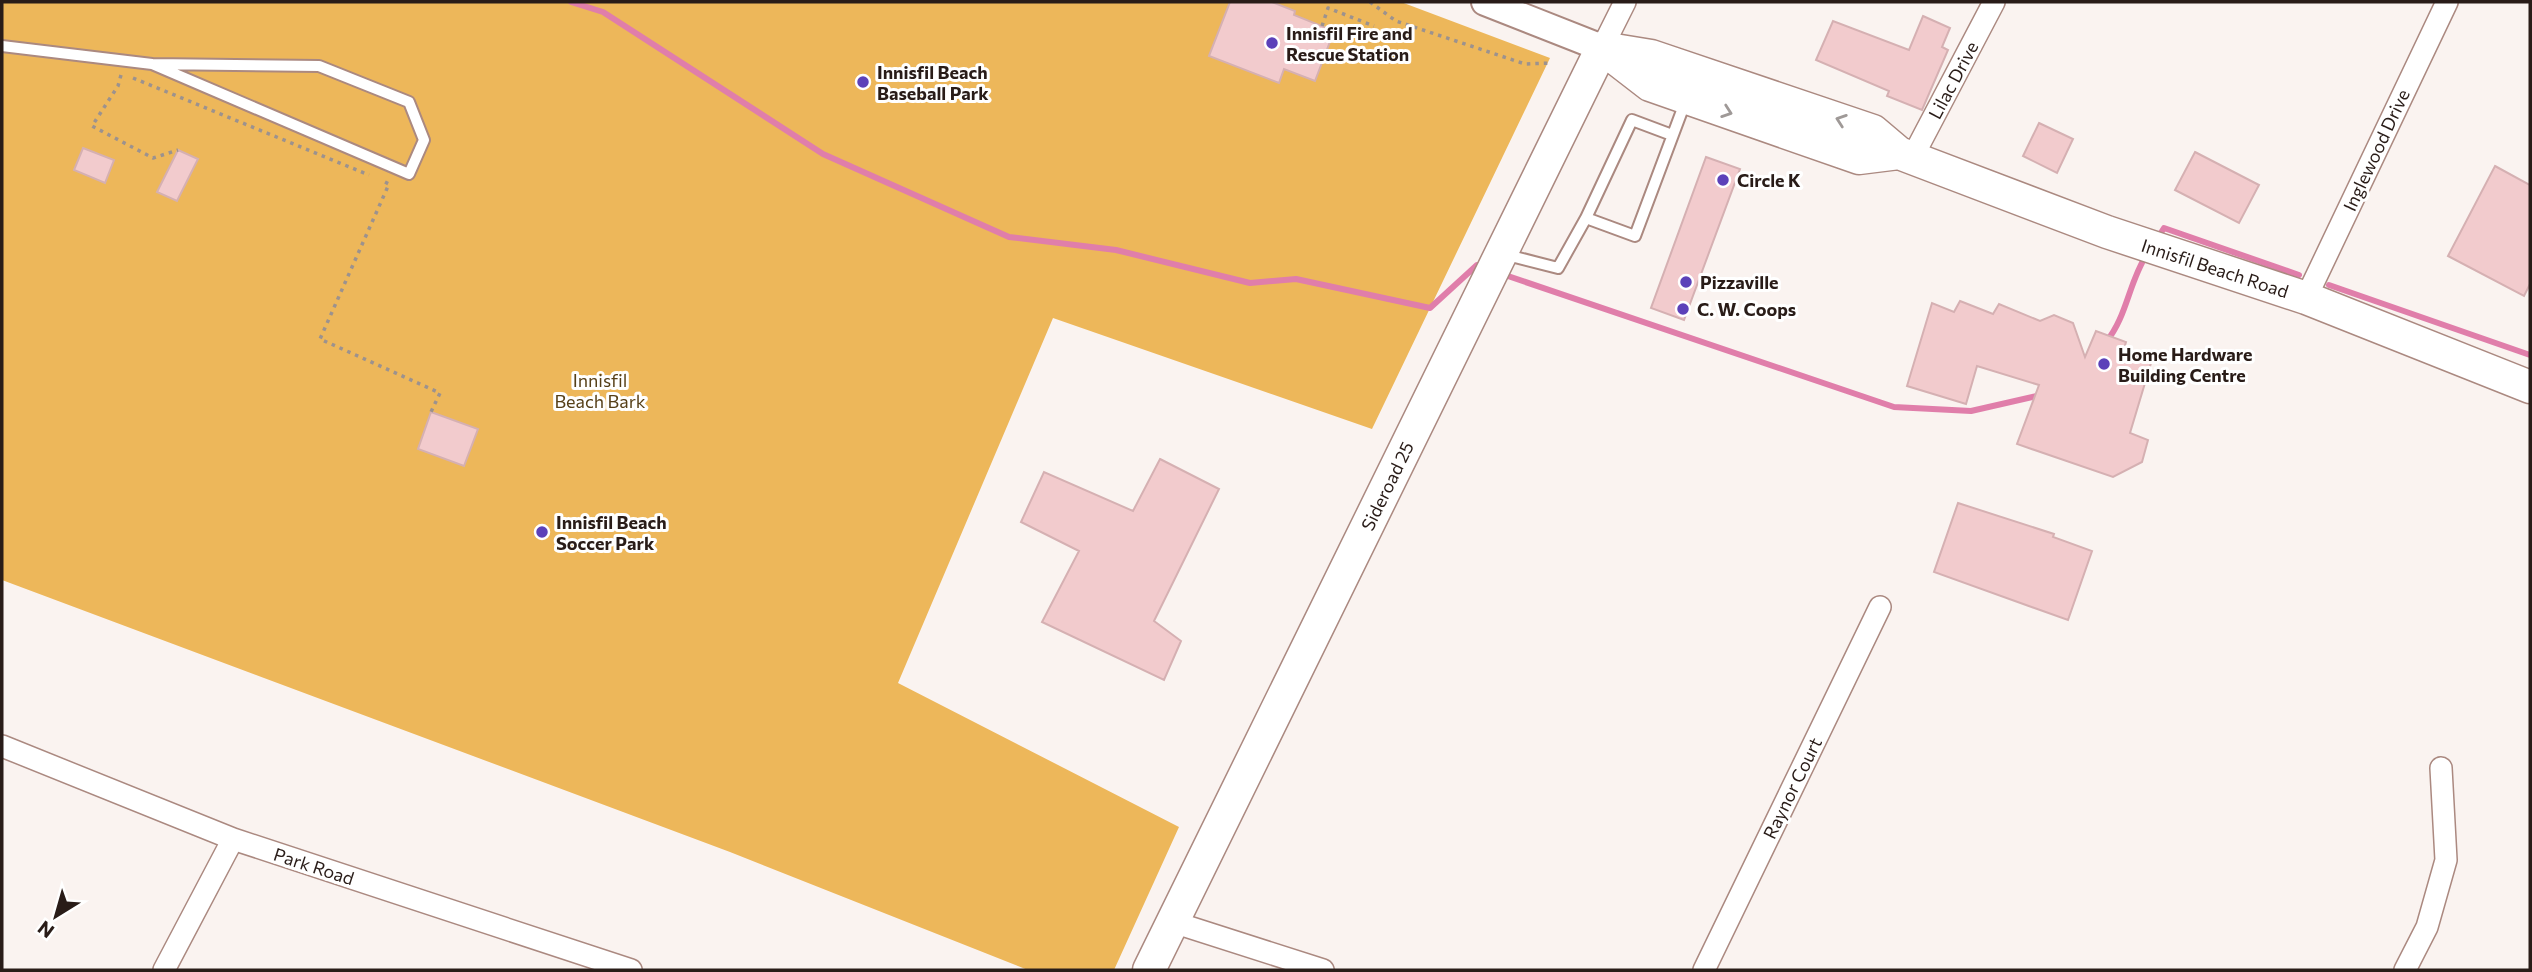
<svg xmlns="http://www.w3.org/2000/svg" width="2532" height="972" font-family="Commissioner,sans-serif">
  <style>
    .green { fill: #edb75a }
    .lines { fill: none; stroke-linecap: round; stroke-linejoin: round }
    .stream { stroke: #e07eaa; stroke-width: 6 }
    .building { fill: #f2cbcd; stroke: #d5b0b2; stroke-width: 2 }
    .service-casing { stroke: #ab8980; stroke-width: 14 }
    .minor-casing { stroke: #ab8980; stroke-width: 24 }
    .tertiary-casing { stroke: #ab8980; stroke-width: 30 }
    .secondary-casing { stroke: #ab8980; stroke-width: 35 }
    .path { stroke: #9c928e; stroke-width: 3.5; stroke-dasharray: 3.5 5; stroke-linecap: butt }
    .service { stroke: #fff; stroke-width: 10 }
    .minor { stroke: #fff; stroke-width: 21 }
    .tertiary { stroke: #fff; stroke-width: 26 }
    .secondary { stroke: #fff; stroke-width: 32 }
    .oneway { stroke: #9f9997 }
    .poi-dot { fill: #5c41b9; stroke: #fff; stroke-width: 2.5 }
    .labels { text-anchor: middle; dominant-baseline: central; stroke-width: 6; stroke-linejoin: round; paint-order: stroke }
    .poi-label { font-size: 18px; font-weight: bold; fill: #291c18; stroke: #fff; text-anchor: start }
    .street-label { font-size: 18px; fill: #291c18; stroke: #fff }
    .park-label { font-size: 18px; fill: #563f17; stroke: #fff }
  </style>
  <rect width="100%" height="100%" fill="#faf3f0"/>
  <path class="green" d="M2,2H1401L1550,58L1372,429L1053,318L898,683L1179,827L1114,970H1028L730,852L2,580Z"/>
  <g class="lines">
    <path class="stream" d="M571,2L603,12L823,154L1009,237L1116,250L1250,283L1296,279L1430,308L1477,265L1485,268
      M2157,239L2164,228L2299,275
      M1502,274L1894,407L1971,411L2041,395
      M2329,285L2530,355
      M2106,342C2127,317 2129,281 2147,254"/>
  </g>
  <path class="building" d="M1230,2H1272L1295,11L1294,15L1334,31L1315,81L1284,69L1279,83L1209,56Z
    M1923,16L1950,28L1942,47L1948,50L1922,110L1887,96L1889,91L1816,60L1833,21L1909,50Z
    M2039,123L2073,139L2057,173L2023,156Z
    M83,148L114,160L105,183L74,170Z
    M178,150L198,159L177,201L157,192Z
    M2195,152L2259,185L2239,223L2175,190Z
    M1706,157L1740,169L1684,320L1651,308Z
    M2495,166L2530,185V284L2524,296L2448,256Z
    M1960,301L1993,314L1999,304L2040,321L2054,315L2073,323L2085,357L2096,331L2126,342L2123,352L2151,363L2130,433L2148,440L2142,462L2113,477L2017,444L2039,385L1977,366L1966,404L1907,386L1932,303L1954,312Z
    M431,412L478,429L464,466L418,449Z
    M1160,459L1219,489L1154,621L1181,641L1164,680L1042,622L1079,551L1021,522L1044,472L1133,511Z
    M1958,503L2054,534L2053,537L2092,551L2068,620L1934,572Z"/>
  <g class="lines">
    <g class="service-casing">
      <path id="service" d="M2,46L152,64L409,174L424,140L409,102L319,66L152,64
        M1586,218L1632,120L1672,135
        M1503,254L1558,268L1586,218L1635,236L1686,100"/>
    </g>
    <g class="minor-casing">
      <path id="minor" d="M1602,48L1625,2
        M1912,158L1994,2
        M2306,298L2447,2
        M2,746L233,839L631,970
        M1173,922L1323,970
        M164,970L233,839
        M1704,970L1880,607
        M2405,970L2427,927L2446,860L2441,768"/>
    </g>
    <g class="tertiary-casing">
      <path id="tertiary" d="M1485,2L1602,48"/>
    </g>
    <g class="secondary-casing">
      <path id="secondary" d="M1602,48L1651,56L1873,131L1899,153L2107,232L2306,298L2530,387
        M1606,51L1650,85L1859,158L1899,153
        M1149,970L1602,48"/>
    </g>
    <path class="path" d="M1370,2L1396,21L1525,64L1552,63
      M1322,26L1328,8L1374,26
      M121,75L118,86L92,126L153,158L178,150
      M133,78L369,175
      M385,182L389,184L320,339L440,393L431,412"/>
    <use href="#service" class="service"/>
    <use href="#minor" class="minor"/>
    <use href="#tertiary" class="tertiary"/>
    <use href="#secondary" class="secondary"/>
  </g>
  <defs><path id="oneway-chevron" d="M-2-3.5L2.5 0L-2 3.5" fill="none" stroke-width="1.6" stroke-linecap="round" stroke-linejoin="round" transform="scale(1.75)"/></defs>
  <g class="oneway">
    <use href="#oneway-chevron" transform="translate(1727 112) rotate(19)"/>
    <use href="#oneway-chevron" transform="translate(1841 120) rotate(-161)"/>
  </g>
  <g class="poi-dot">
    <circle cx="1272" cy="43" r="7"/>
    <circle cx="863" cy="82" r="7"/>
    <circle cx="1723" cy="180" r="7"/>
    <circle cx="1686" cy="282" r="7"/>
    <circle cx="1683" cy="309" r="7"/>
    <circle cx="2104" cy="364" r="7"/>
    <circle cx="542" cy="532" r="7"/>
  </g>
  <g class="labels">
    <g class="poi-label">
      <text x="1286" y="33">Innisfil Fire and<tspan x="1286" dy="21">Rescue Station</tspan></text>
      <text x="877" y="72">Innisfil Beach<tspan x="877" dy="21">Baseball Park</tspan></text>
      <text x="1737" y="180">Circle K</text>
      <text x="1700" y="282">Pizzaville</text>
      <text x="1697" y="309">C. W. Coops</text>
      <text x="2118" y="354">Home Hardware<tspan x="2118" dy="21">Building Centre</tspan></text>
      <text x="556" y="522">Innisfil Beach<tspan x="556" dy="21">Soccer Park</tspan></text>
    </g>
    <g class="street-label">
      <text transform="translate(1953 80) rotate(-62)">Lilac Drive</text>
      <text transform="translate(2376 150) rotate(-65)">Inglewood Drive</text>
      <text transform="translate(2215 268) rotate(18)">Innisfil Beach Road</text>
      <text transform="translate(1387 486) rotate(-64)">Sideroad 25</text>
      <text transform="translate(1792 788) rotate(-64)">Raynor Court</text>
      <text transform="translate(314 866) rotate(18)">Park Road</text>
    </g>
    <g class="park-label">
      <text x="600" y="380">Innisfil<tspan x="600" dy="21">Beach Bark</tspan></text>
    </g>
  </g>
  <rect width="2532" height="972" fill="none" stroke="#291c18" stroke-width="7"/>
  <g transform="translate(56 916) rotate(217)" stroke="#ffffff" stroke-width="5" paint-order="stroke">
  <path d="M0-5L12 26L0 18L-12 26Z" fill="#291c18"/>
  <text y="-10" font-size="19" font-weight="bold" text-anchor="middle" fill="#291c18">N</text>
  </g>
</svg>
